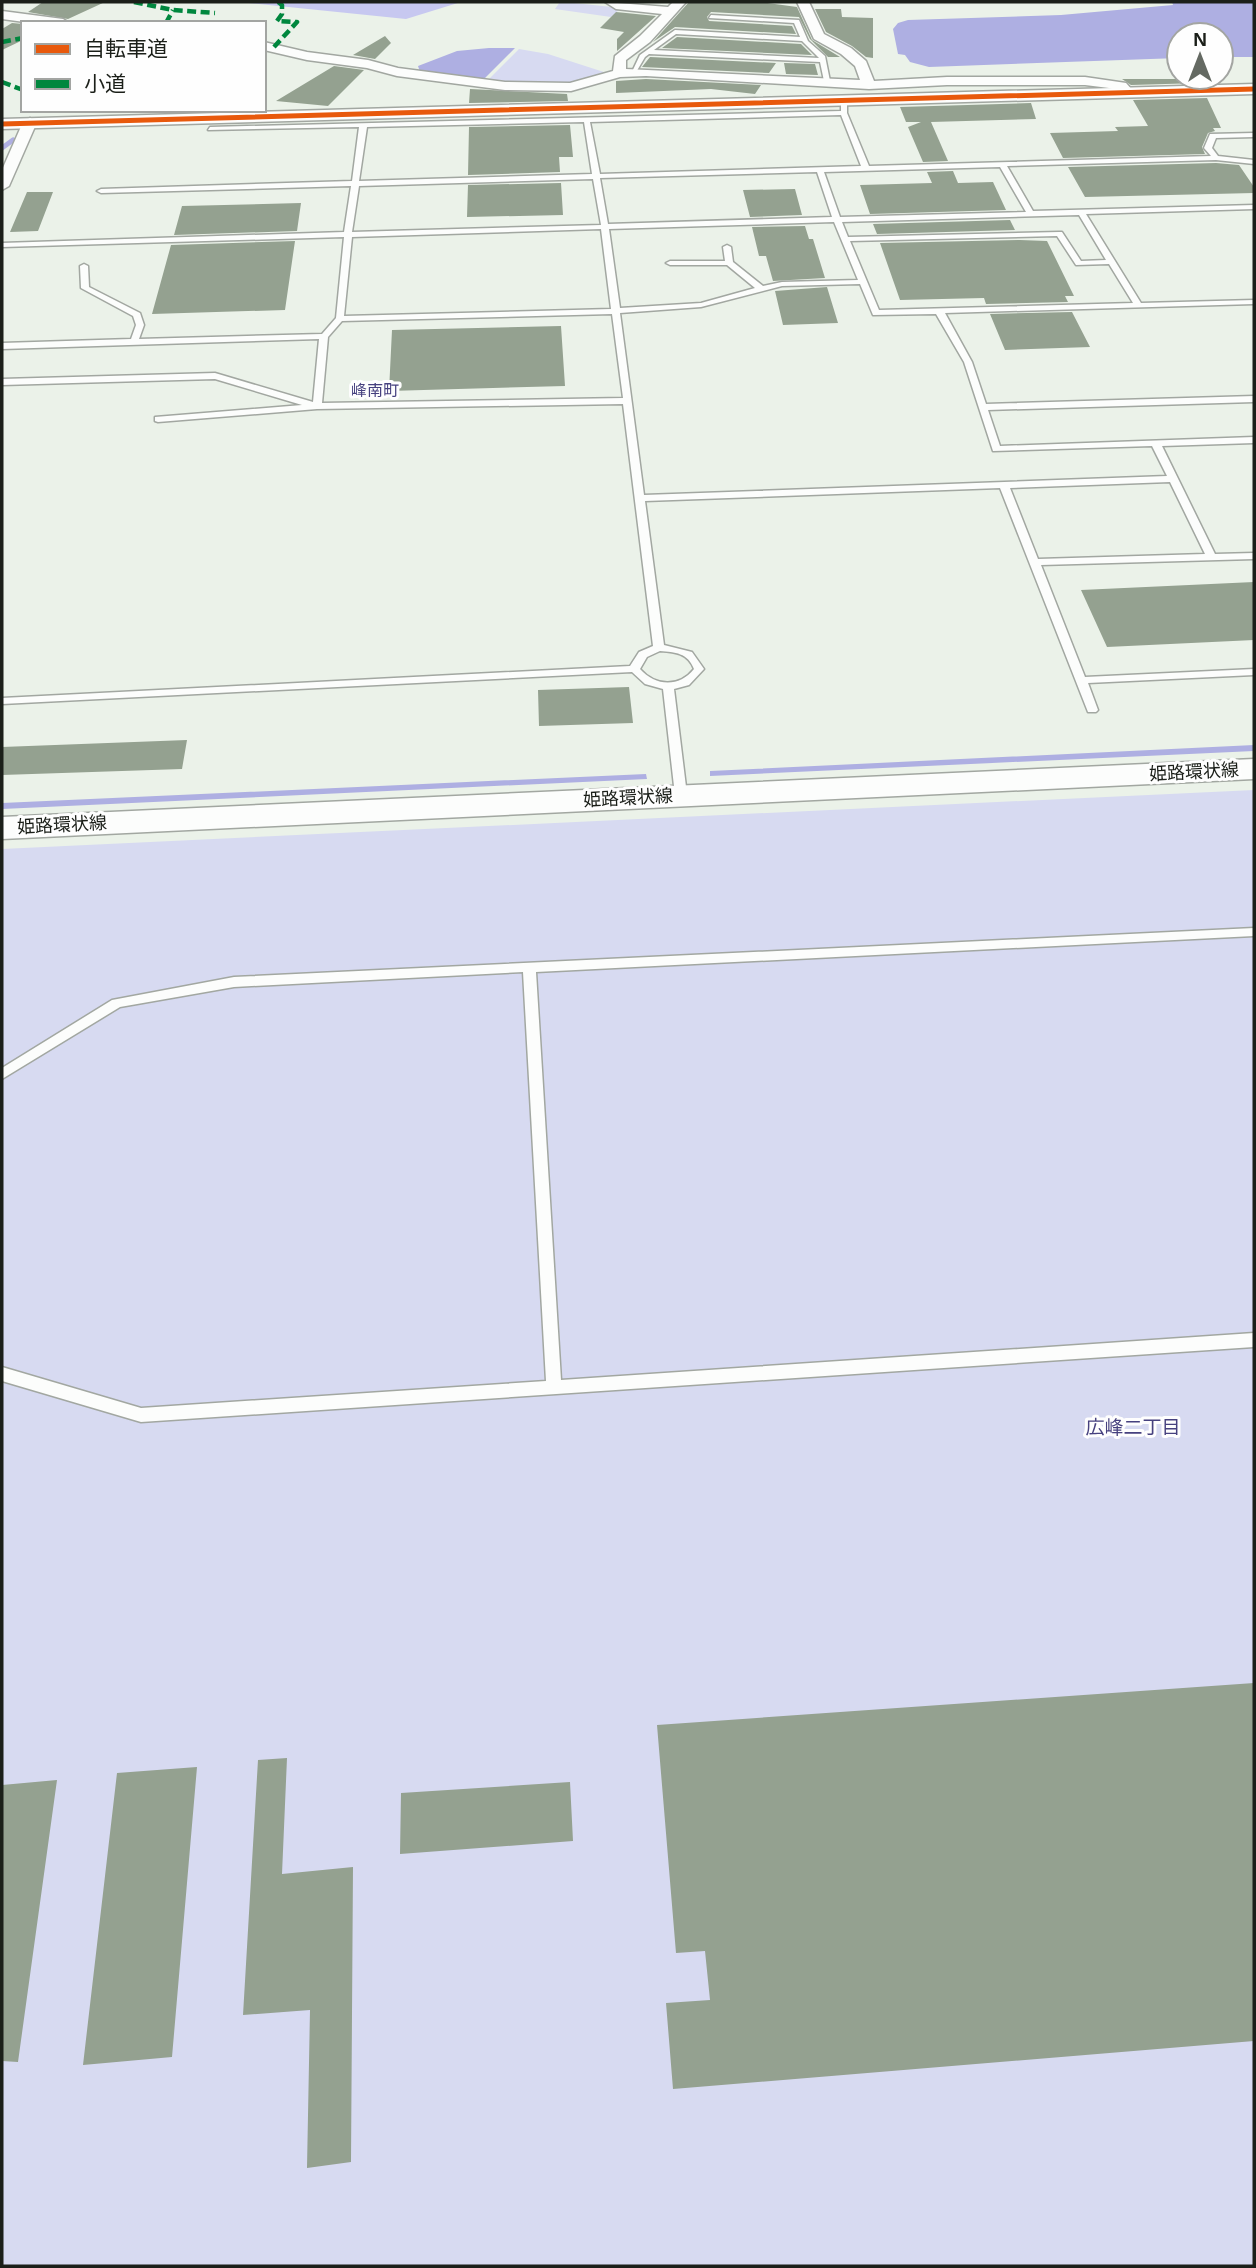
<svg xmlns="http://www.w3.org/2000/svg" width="1256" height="2268" font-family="Helvetica,'Noto Sans JP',sans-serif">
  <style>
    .green { fill: #d7daf1 }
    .forest { fill: #c7c8f0 }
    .water { fill: #aeafe2 }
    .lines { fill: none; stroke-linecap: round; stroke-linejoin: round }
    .stream { stroke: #aeafe2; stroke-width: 5 }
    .building { fill: #94a190 }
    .service-casing { stroke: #a2a7a1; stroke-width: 3 }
    .minor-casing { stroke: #a2a7a1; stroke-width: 3 }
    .tertiary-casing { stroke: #a2a7a1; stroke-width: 3 }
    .secondary-casing { stroke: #a2a7a1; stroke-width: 3 }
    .service { fill: #fcfdfc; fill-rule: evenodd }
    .minor { fill: #fcfdfc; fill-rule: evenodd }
    .tertiary { fill: #fcfdfc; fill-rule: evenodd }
    .secondary { fill: #fcfdfc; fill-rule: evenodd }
    .quiet { stroke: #00873e; stroke-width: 4.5; stroke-dasharray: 9 4.5; stroke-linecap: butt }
    .cycleway-casing { stroke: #fefefe; stroke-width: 8 }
    .cycleway { stroke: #e8590c; stroke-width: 5 }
    .labels { text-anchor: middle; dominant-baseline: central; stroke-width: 6; stroke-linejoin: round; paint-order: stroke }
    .far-neighbourhood-label { font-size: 16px; fill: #46417f; stroke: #fefefe }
    .street-label { font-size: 18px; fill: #1b1f19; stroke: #fefefe }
    .neighbourhood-label { font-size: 19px; fill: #46417f; stroke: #fefefe }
  </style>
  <rect width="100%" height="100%" fill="#ebf2e9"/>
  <path class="green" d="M560,2H565L621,8L611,17L555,9Z
    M519,49L548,54L610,74L564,86L486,82Z
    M1254,790V2266H2V849Z"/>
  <path class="forest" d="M239,2H461L406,19Z"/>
  <path class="water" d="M1172,2H1254V57H1221V35H1179V58L929,67L910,62L905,55L898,54L893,29L898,23L908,20L1061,15L1173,5Z
    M489,48H515L482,81L421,75L418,66L457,51Z
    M1254,745V751L710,776V771Z
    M646,774L647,779L2,809V803Z"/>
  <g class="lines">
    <path class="stream" d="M2,148L13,140"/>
  </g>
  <path class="building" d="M43,2H105L68,19L28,12Z
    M689,2H761L797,7L812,40L840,57H828L810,39L799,17L711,12L707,17L709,21L792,26L796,34L675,27L653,42Z
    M815,9H841L842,17L873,18V58L866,57L852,46L826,32Z
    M616,12L656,16L617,51V39L624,32L600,28Z
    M12,23L23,24V40L2,50V29Z
    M385,36L391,43L375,59L353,55Z
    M677,37L801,44L812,55L662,48Z
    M650,57L776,63L769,73L642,67Z
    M784,63L815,64L818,75L786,74Z
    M334,66L364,70L328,106L276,101Z
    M646,79L761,85L755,94L711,89L616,93V81Z
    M1122,79H1198L1200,83L1131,85Z
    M470,89L567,94L568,101L469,103Z
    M1207,98L1221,128H1213L1215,131L1208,133L1202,147L1205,154L1063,158L1050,133L1118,131L1115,127L1148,126L1133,100Z
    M1031,103L1036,119L931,122L948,161L923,162L908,127L921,122H906L900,107Z
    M570,125L573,157H559L560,172L468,175L469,127Z
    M1216,163L1239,165L1254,187V193L1085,197L1068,167Z
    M953,171L958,183L993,182L1006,210L870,214L860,185L932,183L927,172Z
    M561,183L563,215L467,217L468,185Z
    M795,189L802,215L750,217L743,190Z
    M27,192H53L38,231L10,232Z
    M301,203L297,231L174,235L182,206Z
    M1010,220L1015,230L877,234L873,224Z
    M805,226L809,239H813L825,278L773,281L766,256H759L752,227Z
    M1020,240L1047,241L1074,296H1065L1068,302L986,304L984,298L900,300L880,243Z
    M295,241L285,310L152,314L171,245Z
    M827,287L838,323L783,325L775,291Z
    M1072,312L1090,347L1005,350L990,314Z
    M561,326L565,386L389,391L392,330Z
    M1254,582V640L1107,647L1081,590Z
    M629,687L633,723L539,726L538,690Z
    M187,740L182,769L2,775V747Z
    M1254,1683V2041L673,2089L666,2003L710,2000L705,1951L676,1953L657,1725Z
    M287,1758L282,1874L353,1867L351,2162L307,2168L310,2010L243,2015L258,1760Z
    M197,1767L172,2057L83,2065L117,1773Z
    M57,1780L18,2062L2,2061V1785Z
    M570,1782L573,1841L400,1854L401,1793Z"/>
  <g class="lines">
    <g class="service-casing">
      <path id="service" d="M711,15L799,20L808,41L825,56L830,81L827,83L824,81L820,62L649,54L645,57L635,74H631L640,55L675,30L800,37L794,23L709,18ZM676,34L802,41L819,58L654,50Z
        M844,102L847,104V113L869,166L1211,156L1204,148L1210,134L1254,133V137L1216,138L1212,148L1218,156L1254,160V164L1216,160L1007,166L1033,211L1254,205V209L1086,214L1141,303L1254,300V304L945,313L972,362L986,404L1254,396V402L988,410L1000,446L1254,437V443L1162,446L1215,554L1254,553V559L1041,565L1085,677L1254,669V675L1088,683L1098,710L1096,712H1088L1000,488L645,501L664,645L692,652L704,669L689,685L674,689L687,795L681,799L675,795L663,689L645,684L632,672L2,704V698L630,666L639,652L653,646L623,404L317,409L158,422L155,421V417L302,405L215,379L2,385V379L215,373L313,402L319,339L2,349V343L131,339L136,325L133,316L81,288L80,266L84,264L88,266L89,287L140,313L144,325L139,339L322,334L336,318L344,237L2,247V243L344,232L351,186L101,193L97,191L101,189L352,181L359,127L208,130L210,127L841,111V104ZM841,115L861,166L600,174L590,122ZM584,122L592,174L359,181L367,127ZM1000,167L1026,212L840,217L824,172ZM817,172L832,217L608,224L600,178ZM593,179L601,225L352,232L359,186ZM1079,215L1106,260L1081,261L1062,232H1059L848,237L842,222ZM834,222L858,280L782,282L763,286L733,262L731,247L727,245L723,247L725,261H670L666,263L670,265H727L755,288L701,303L620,308L609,229ZM601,229L611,309L344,316L352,237ZM1057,236L1076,265L1109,264L1133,303L879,310L850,241ZM860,284L873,315L936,314L964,362L993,451L1152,446L1167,476L644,495L620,313L701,307L782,286ZM612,314L623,398L322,403L328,337L342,321ZM1170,482L1205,554L1038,559L1010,488ZM660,651C675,652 688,653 694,669C679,688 655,686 640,669L647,657Z
        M1254,928V936L536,972L561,1380L1254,1333V1347L141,1422L2,1381V1367L141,1408L546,1381L523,972L234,987L120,1007L2,1079V1068L112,1000L234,977Z"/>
    </g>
    <g class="minor-casing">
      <path id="minor" d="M605,2L668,7L673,2H686L650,42L626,60V69L860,80L855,66L841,54L814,39L797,2H809L824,34L851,48L866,61L874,81L947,77H1085L1126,83L1134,92L1127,96L1117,89L1085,85H947L869,89L646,76L620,77L571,91L505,90L397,76L367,68L307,60L264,50V42L307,52L368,60L398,68L505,82L570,83L613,71L615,56L640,36L662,14L616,9Z
        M2,11L63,19L69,23H32L2,19Z
        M30,118L37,122L9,186L2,190V170L23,122Z"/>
    </g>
    <g class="tertiary-casing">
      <path id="tertiary" d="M1254,84V94L2,129V119Z"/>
    </g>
    <g class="secondary-casing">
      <path id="secondary" d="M1254,759V779L2,839V817Z"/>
    </g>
    <use href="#service" class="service"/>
    <use href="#minor" class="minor"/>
    <use href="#tertiary" class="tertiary"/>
    <use href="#secondary" class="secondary"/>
    <path class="quiet" d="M134,2L173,10L215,13
      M166,23L173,10
      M2,42L23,38
      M274,47L297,22L277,21L282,14V5L278,2
      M2,82L23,90"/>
    <g class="cycleway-casing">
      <path id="cycleway" d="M2,124L1254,89"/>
    </g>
    <use href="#cycleway" class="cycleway"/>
  </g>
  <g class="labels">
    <g class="far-neighbourhood-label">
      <text x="375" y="390">峰南町</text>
    </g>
    <g class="street-label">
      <text transform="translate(1194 772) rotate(-3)">姫路環状線</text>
      <text transform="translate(628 798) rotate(-3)">姫路環状線</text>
      <text transform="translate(62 825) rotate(-3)">姫路環状線</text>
    </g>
    <g class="neighbourhood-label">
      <text x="1133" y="1427">広峰二丁目</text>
    </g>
  </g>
  <rect width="1256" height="2268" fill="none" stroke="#1b1f19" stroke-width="7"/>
  <rect x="21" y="21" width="245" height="91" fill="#fefefe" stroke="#a3a5a2" stroke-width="2"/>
  <rect x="35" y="44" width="35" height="10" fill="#e8590c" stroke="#a3a5a2" stroke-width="2"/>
  <text x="84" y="56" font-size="21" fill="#1b1f19">自転車道</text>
  <rect x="35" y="79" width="35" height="10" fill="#00873e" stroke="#a3a5a2" stroke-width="2"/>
  <text x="84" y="91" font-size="21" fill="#1b1f19">小道</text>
  <g transform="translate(1200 56)"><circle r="33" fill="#fefefe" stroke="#a3a5a2" stroke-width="2"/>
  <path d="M0-5L12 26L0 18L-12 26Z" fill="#646962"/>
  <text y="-10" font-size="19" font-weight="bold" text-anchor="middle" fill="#1b1f19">N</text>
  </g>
</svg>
